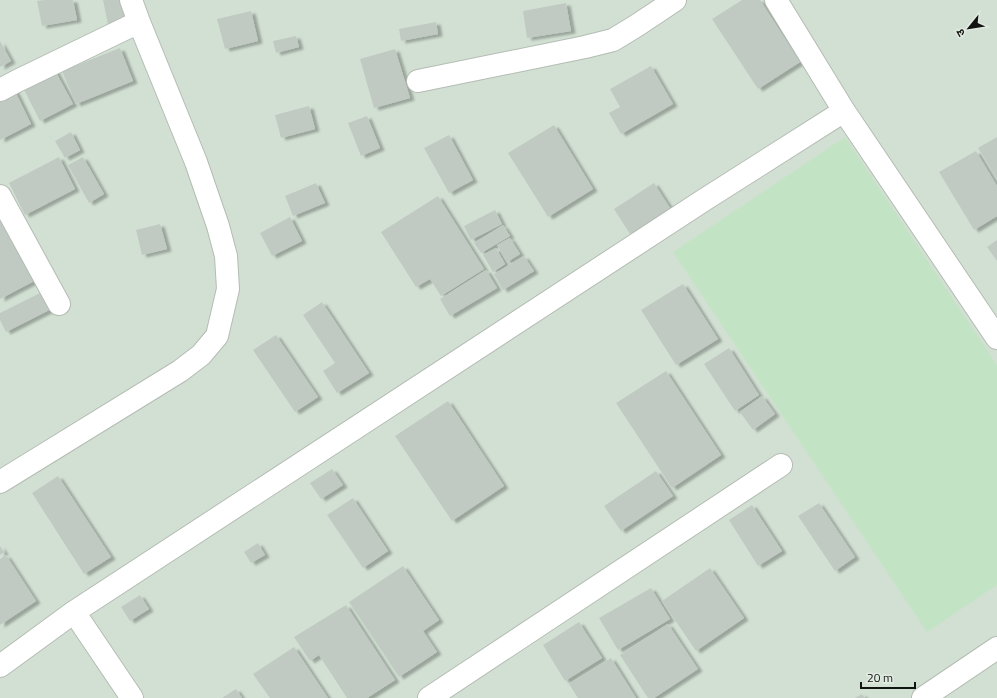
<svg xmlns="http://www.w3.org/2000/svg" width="997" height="698" font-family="'Titillium Web','Noto Sans Devanagari',sans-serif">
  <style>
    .built { fill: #d2e0d3 }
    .green { fill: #c3e3c5 }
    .building { fill: #c1cac2; filter: url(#shadow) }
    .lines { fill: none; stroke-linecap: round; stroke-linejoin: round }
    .minor-casing { stroke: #b4bcb4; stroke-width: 24 }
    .minor { stroke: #fff; stroke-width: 22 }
  </style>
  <defs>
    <filter id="shadow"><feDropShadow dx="4.5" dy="2.5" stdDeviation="1" flood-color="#0004"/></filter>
  </defs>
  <rect width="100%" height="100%" fill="#e1eae2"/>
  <path class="built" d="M0,0H997V698H0Z"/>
  <path class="green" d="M845,137L997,365V585L927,632L673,252Z"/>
  <path class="building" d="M45,0H73L77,20L42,26L37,1Z
    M103,0H121L126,27L109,30Z
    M742,0H760L800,62L758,89L712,19Z
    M566,3L571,31L527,38L523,11Z
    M251,11L258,41L225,49L217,19Z
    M436,22L438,34L401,41L399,29Z
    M296,36L299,47L276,53L273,41Z
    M0,41L11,61L0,67Z
    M120,48L133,81L76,104L62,71Z
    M395,49L410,98L374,108L360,59Z
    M52,65L73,104L40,121L20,82Z
    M651,66L673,104L621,134L609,113L620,107L610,89Z
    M13,87L31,124L0,140V94Z
    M309,106L315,129L281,138L275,115Z
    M367,116L380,148L361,156L348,123Z
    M554,125L593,189L548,217L508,153Z
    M71,132L80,150L65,158L55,141Z
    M449,135L473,180L449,193L424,148Z
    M997,137V179L978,148Z
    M976,151L997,186V216L974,230L939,172Z
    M59,157L75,189L25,215L9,183Z
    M83,157L104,194L89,203L68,165Z
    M316,183L325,203L293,216L285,196Z
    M654,183L670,208L630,234L614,209Z
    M438,196L484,269L441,296L430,279L416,287L381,232Z
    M495,210L502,224L471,240L464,226Z
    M0,211L36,280L0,299Z
    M290,217L302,241L272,256L260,233Z
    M160,224L167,249L142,255L136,230Z
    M503,225L510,236L481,253L474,243Z
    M510,238L520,254L507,262L497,245Z
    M997,240V261L987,247Z
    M496,248L505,264L493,272L483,255Z
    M524,256L534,271L503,290L494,274Z
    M486,270L497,288L450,316L440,299Z
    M683,284L718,339L676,365L641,310Z
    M46,290L55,307L6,332L0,320V313Z
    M322,302L369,373L337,393L323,371L335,363L303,315Z
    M276,335L318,397L295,412L253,350Z
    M729,348L759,395L735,411L704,364Z
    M666,371L721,455L672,488L616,403Z
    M762,396L775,414L753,430L740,412Z
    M448,401L504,486L452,521L395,436Z
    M332,469L343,485L321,499L310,483Z
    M656,471L673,496L621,531L604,506Z
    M58,476L111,557L84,574L32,493Z
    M353,498L388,551L363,568L327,515Z
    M819,503L855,557L835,571L798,516Z
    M752,505L782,551L758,566L729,520Z
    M258,543L265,555L251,563L244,552Z
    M0,546L4,552L0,555Z
    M6,555L36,601L0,625V559Z
    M403,566L439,620L423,631L437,652L399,677L349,602Z
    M710,568L744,618L696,651L662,601Z
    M651,588L670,619L618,650L599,618Z
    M140,595L149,609L130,621L121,607Z
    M346,605L395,680L367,698H347L319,655L310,661L294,637Z
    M579,622L602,658L565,681L543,645Z
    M668,624L698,669L654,698H648L620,655Z
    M294,647L328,698H270L253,674Z
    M611,658L636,698H578L569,684Z
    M236,689L242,698H222Z
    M862,694L865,698H855Z"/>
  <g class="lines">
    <g class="minor-casing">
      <path id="minor" d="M776,0L844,111L997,338
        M418,81L585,47L613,40L636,26L675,0
        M0,90L17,81L139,22
        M0,196L59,304
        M0,482L180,371L201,355L217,336L228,289L226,256L218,226L196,162L139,22L131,0
        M74,612L132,698
        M0,666L74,612L704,200L844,111
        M429,698L781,465
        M923,698L997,648"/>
    </g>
    <use href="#minor" class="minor"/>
  </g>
  <g transform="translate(969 28) rotate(240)" stroke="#e1eae2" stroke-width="3" paint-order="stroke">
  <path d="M0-3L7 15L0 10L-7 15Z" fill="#111411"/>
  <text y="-6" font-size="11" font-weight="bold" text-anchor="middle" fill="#111411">उ</text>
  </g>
  <path d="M861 682v6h54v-6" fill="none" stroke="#111411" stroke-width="2"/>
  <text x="867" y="682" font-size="12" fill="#111411" stroke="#e1eae2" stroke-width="3" paint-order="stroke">20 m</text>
</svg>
